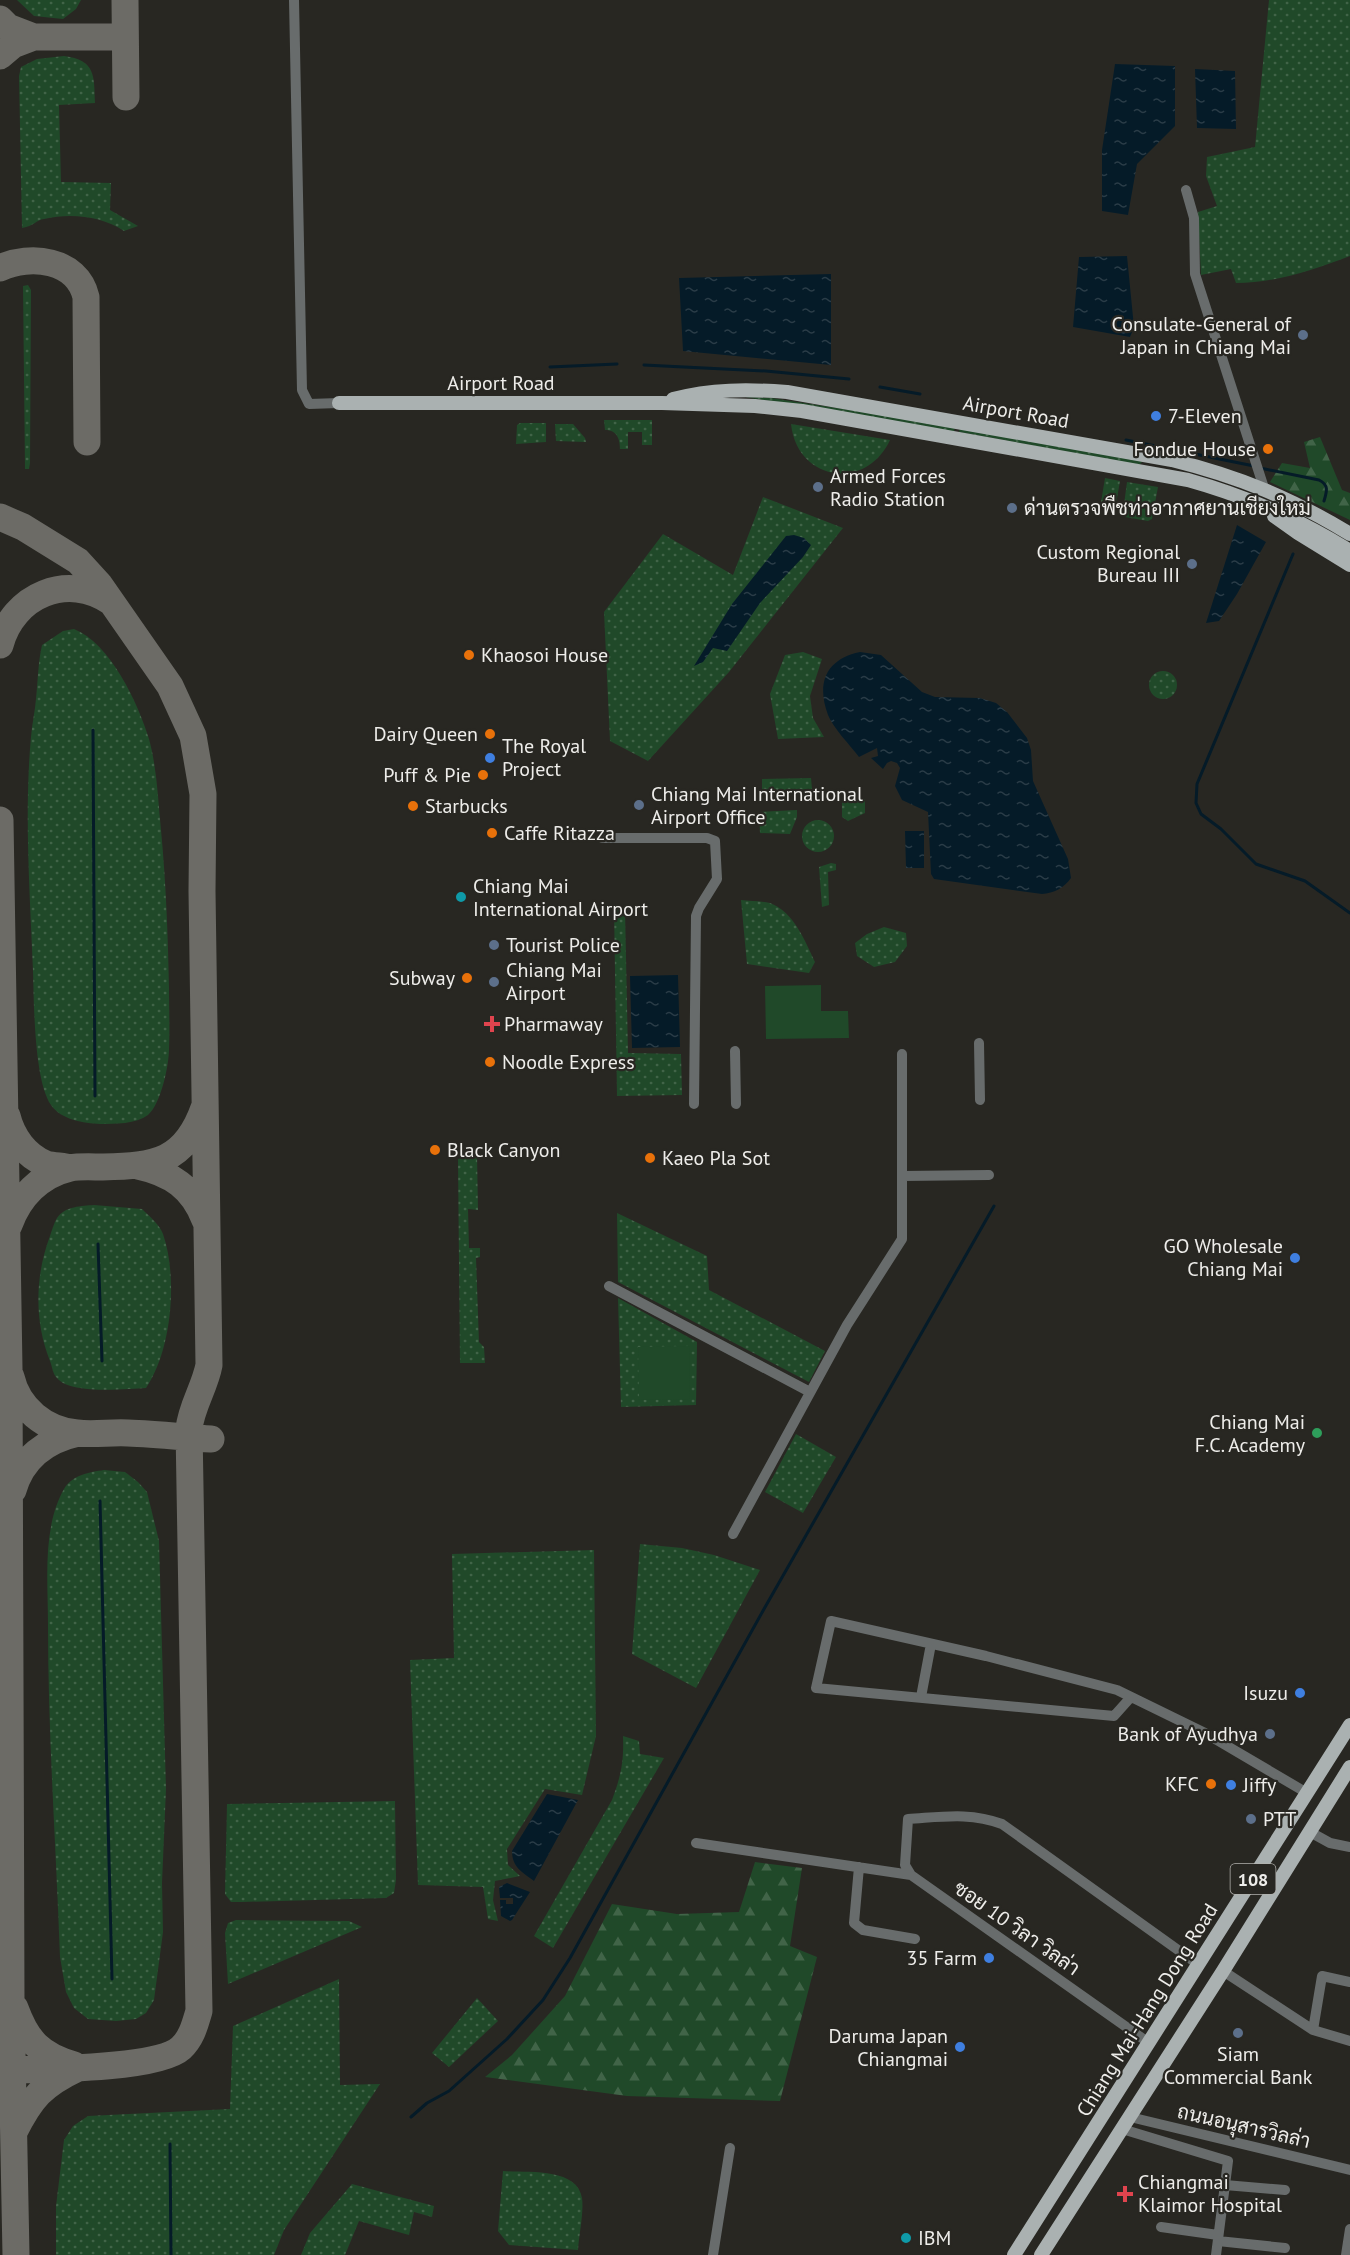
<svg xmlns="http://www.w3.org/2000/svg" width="1350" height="2255" font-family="'PT Sans',Sarabun,sans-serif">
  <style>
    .grass { fill: url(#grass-dots) }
    .forest { fill: url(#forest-firs) }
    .park { fill: #204929 }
    .water { fill: url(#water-ripples) }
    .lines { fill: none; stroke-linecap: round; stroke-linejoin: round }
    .stream { stroke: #051b28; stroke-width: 3 }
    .taxiway { stroke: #6c6b66; stroke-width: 27 }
    .minor { stroke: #686c6c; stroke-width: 10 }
    .major { stroke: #aab1b1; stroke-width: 14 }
    .service-dot { fill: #5c6f8a; stroke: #282722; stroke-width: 2 }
    .shop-dot { fill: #3f7fe0; stroke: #282722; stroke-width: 2 }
    .food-dot { fill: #e8710a; stroke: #282722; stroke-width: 2 }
    .culture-dot { fill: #0f9aa8; stroke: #282722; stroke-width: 2 }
    .health-dot { fill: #e0444e; stroke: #282722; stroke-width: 2 }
    .leisure-dot { fill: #2e9e5b; stroke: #282722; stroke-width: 2 }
    .labels { text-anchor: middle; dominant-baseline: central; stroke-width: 4.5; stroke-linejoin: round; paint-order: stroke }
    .shield { fill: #282722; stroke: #b3b2ae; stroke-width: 1.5 }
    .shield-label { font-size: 18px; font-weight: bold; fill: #eeedea }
    .poi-label { font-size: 20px; fill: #eeedea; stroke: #282722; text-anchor: start }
    .street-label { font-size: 20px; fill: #eeedea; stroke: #282722 }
  </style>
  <defs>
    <pattern id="grass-dots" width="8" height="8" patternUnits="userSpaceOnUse" patternTransform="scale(1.5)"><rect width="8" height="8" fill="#204929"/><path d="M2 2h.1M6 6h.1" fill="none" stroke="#416448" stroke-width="1.8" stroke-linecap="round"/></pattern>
    <pattern id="forest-firs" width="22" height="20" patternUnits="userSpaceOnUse" patternTransform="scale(1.5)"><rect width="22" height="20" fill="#204929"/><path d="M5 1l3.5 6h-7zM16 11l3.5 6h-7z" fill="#416448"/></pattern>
    <pattern id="water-ripples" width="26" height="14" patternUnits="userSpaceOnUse" patternTransform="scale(1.5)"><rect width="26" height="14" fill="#051b28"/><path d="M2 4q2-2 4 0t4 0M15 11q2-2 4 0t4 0" fill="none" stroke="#2a3c47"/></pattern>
  </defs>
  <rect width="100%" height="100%" fill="#282722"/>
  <path class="grass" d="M17,0H81L76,9L63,19L34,16Z
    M1269,0H1350V256C1313,270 1275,283 1236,283L1231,269L1201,275L1198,212L1217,206L1206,176L1207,157L1255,147Z
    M64,56C96,60 94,76 95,103L59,105L61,182L111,183L110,210L138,226L124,231C101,216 71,213 44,219C36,220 34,226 22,228L19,76L21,67L37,59Z
    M28,285L31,290L30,463L29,469H25L23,286Z
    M745,397L771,398L955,426L954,432Z
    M604,420H652V445H642V432H628V449H620V451C620,440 618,430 605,430Z
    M520,423H546V442L516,444L517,425Z
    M555,424H573L585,438L586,442L556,441Z
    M791,424L890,440C866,492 797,481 791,424Z
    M960,428L1142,460V462L1139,465L959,432Z
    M1105,478L1120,481L1115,510L1100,508Z
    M1127,482L1158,487L1152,519L1148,521L1125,517L1123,512Z
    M763,497L843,528L729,672L648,761L610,741L604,612L663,534L733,575Z
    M74,629C110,643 138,703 149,739C157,768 158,800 161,830C166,883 168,936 169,988C169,1008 170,1029 169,1049C169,1065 161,1104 148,1115C136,1124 115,1124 100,1124C84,1123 61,1120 51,1105C34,1080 34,1003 33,971C30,894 24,814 31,737C32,724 35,711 36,699C38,680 38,663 42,645L63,631Z
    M803,652L822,659L810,696L813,718L824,737L778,739L770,694L785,655Z
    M1149 685a14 14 0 1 1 28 0a14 14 0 1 1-28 0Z
    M811,778L812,789L762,791V779Z
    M842,798L865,799V813L848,821L842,817Z
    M797,810V817L790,834L760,833L759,812Z
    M802 836a16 16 0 1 1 32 0a16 16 0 1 1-32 0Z
    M831,863L836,864V870L828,872L829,905L822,907L819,867Z
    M741,900C750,901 762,901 770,903C794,912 805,941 815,962L809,973L747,964Z
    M614,908L625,909L628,1053L681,1054L682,1095L617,1096Z
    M884,927L906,933L907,946L895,962L874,967L857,956L855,943L867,934Z
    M477,1154L478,1210L468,1209L469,1248H480V1257L476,1258L479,1342L484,1347L485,1363H460L458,1159Z
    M94,1205L142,1209C149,1216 160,1225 163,1234C178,1277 172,1350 146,1388C126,1389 71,1395 57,1378C53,1375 52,1366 50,1361C34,1321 35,1276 50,1236C52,1230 54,1223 57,1218C65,1206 82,1206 94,1205Z
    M617,1213L707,1256L709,1290L825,1351L809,1382L618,1282Z
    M618,1298L697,1342L696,1405L621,1407Z
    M796,1434L836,1457L803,1513L765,1492Z
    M104,1470L125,1472L138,1482L147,1492L159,1541L166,1789L162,1883L163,1932L154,2000L146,2013L136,2019L116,2021L88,2019L74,2008L66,1992L60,1957C56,1846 48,1735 48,1624C48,1581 42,1528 64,1489C72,1475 90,1472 104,1470Z
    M640,1544L682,1548L714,1555L760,1570L696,1688L632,1654Z
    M594,1550L596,1736L582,1795L545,1789L507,1849L508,1865L520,1876L495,1881L493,1900L498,1921L488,1919L483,1887L418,1885L410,1660L454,1658L452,1554Z
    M623,1736L639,1741L640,1754L664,1758L553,1948L534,1936L612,1800C621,1776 624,1761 623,1736Z
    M395,1801L396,1880L394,1893L386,1898L242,1902H231L225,1894L227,1804Z
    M236,1920L349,1921L362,1927L228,1984L225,1933L228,1923Z
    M339,1979L340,2085L380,2084L284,2230L274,2255H56V2206L64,2140L73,2126L88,2116L230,2109L233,2026Z
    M477,1998L498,2021L449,2067L432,2053Z
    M503,2171C527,2173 577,2167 582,2198C584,2212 579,2235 578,2250L509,2245L498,2231Z
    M352,2184L434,2206L432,2217L414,2212L409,2235L359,2221L345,2255H301L310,2233Z"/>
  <path class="forest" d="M1320,437L1342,490L1350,493V520L1270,482L1282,463L1310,468L1304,442Z
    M755,1862L802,1868L790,1946L817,1957L780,2101L627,2096L485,2077L512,2055L565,1996L612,1904L677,1914L739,1912Z"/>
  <path class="park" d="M821,985V1011H848L849,1038L766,1039L765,986Z
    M689,1346L690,1399L639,1400L638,1347Z"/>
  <path class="water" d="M1115,64L1175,66V126L1137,164L1128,215L1102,211V150Z
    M1195,69L1235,71L1236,129L1197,128Z
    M1127,256L1134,327L1130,337L1073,327L1079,257Z
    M831,274V365L683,351L679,278Z
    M1237,525L1266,542L1237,594L1219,621L1206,623Z
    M794,535L804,538L811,545L803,557L760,603L727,651L713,648L703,662L694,666L732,604L786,536Z
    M860,652L881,655L922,692L935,697L980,698L996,703L1007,712L1027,738L1031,750L1033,781L1068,859L1071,878C1064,888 1054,893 1042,894L934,879L931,874L928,812L902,800L895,786L900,768L897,763L891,761L887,763L883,769L871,758L878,756L877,748L859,757C850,745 833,728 828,715C816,683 826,659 860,652Z
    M905,831H924V868H906Z
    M678,975L680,1047L632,1048L630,976Z
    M547,1794L578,1800L534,1881C522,1872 512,1867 512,1851Z
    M507,1883L530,1892L512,1920L510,1921L501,1916L500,1900H506V1904H513V1898H500L499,1887Z"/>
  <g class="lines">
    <path class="stream" d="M644,365L766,371L849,379
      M550,367L617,364
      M880,387L920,394
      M1126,440L1254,466
      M1260,468L1319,480C1329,485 1327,491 1324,501
      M1293,554L1197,784L1196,803L1201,814L1221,829L1256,864L1305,881L1350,913
      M93,730L95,1096
      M98,1244L102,1361
      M100,1501L112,1979
      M411,2117L427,2103L449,2091L507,2039L543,2000L570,1958L764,1609L994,1206
      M170,2144L171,2255"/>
    <path class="taxiway" d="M125,0L126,97
      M0,19L8,27L34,37H125
      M0,56L13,45L34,37
      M0,268C30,254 77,259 86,297L87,442
      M0,517L23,527L78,561L99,584L170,686L193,736L203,794L202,891L209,1365C205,1387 191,1407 189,1429L199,2011C195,2024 192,2038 181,2048C157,2070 37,2069 0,2070
      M0,645C13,595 68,572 111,602
      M0,820L9,1368L11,1999L16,2255
      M7,1116C12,1137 26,1156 46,1164C54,1166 63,1166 71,1168
      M138,1166C171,1173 193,1188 205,1220
      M9,1225C19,1197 40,1175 70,1168C80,1166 93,1167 103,1167C155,1166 185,1162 204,1108
      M11,1377C18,1408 45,1430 77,1433C94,1435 111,1432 128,1433C155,1434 183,1437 211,1439
      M13,1490C22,1458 46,1440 78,1433
      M15,2008C27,2041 40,2055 74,2065
      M14,2132C31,2098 42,2085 78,2068"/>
    <path class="minor" d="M294,0L302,390L309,404L339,403
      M1186,190L1194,218L1195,274L1264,488
      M602,838H707L715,841L717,879L699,908L696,916L694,1104
      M979,1043L980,1100
      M735,1051L736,1104
      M903,1176L989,1175
      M609,1286L810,1392
      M733,1534L847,1325L902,1239V1054
      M921,1697L931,1644
      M1131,1697L1114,1716L816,1688L831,1621L986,1656L1117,1690L1205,1733L1307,1793
      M1310,1832L1330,1843L1350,1847
      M696,1843L911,1875
      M859,1867L854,1923L863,1930L915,1939
      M1223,1971L1313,2030L1350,2041
      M1313,2030L1322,1976L1350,1982
      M1149,2043L911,1875L905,1865L908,1819C942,1817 970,1812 1002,1824L1199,1965
      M1130,2117L1350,2170
      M1122,2129L1228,2161L1216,2255
      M1225,2185L1285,2190
      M1161,2227L1218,2235
      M1218,2241L1285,2248
      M713,2255L730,2148
      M1346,2255L1350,2229"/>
    <path class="major" d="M673,399C711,389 748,389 787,392L1172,460C1240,477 1291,498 1350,534
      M339,403H662L755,406L802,411L1188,480C1245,496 1299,519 1350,551
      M1274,516L1298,533L1350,565
      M1014,2255L1350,1725
      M1041,2255L1223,1971L1350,1767"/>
  </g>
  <g class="service-dot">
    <circle cx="1303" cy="335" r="6"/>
    <circle cx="818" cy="487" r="6"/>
    <circle cx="1012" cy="508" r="6"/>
    <circle cx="1192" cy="564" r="6"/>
    <circle cx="639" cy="805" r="6"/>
    <circle cx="494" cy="945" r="6"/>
    <circle cx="494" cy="982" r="6"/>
    <circle cx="1270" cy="1734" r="6"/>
    <circle cx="1251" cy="1819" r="6"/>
    <circle cx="1238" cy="2033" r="6"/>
  </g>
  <g class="shop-dot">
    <circle cx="1156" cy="416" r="6"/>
    <circle cx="490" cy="758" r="6"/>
    <circle cx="1295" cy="1258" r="6"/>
    <circle cx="1300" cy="1693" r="6"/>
    <circle cx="1231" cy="1785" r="6"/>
    <circle cx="989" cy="1958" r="6"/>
    <circle cx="960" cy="2047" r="6"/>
  </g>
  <g class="food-dot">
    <circle cx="1268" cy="449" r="6"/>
    <circle cx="469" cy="655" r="6"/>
    <circle cx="490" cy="734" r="6"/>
    <circle cx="483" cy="775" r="6"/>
    <circle cx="413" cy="806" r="6"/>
    <circle cx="492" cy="833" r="6"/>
    <circle cx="467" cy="978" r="6"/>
    <circle cx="490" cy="1062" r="6"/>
    <circle cx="435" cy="1150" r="6"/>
    <circle cx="650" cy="1158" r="6"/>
    <circle cx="1211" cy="1784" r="6"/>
  </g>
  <g class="culture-dot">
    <circle cx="461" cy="897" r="6"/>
    <circle cx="906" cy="2238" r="6"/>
  </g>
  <g class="health-dot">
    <path d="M489 1015h6v6h6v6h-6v6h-6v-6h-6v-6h6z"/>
    <path d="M1122 2185h6v6h6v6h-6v6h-6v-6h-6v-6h6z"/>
  </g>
  <circle class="leisure-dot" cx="1317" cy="1433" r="6"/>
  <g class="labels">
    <rect class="shield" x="1230.5" y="1864" width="45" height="30" rx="4.5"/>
    <g class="shield-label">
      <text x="1253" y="1879">108</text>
    </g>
    <g class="poi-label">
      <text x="1291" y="324" text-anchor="end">Consulate-General of<tspan x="1291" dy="23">Japan in Chiang Mai</tspan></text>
      <text x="1168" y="416">7-Eleven</text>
      <text x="1256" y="449" text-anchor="end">Fondue House</text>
      <text x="830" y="476">Armed Forces<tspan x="830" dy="23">Radio Station</tspan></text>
      <text x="1024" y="508">ด่านตรวจพืชท่าอากาศยานเชียงใหม่</text>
      <text x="1180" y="552" text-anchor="end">Custom Regional<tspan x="1180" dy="23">Bureau III</tspan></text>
      <text x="481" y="655">Khaosoi House</text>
      <text x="478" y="734" text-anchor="end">Dairy Queen</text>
      <text x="502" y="746">The Royal<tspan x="502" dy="23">Project</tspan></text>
      <text x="471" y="775" text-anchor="end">Puff &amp; Pie</text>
      <text x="651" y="794">Chiang Mai International<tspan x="651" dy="23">Airport Office</tspan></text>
      <text x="425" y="806">Starbucks</text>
      <text x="504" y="833">Caffe Ritazza</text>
      <text x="473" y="886">Chiang Mai<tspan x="473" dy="23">International Airport</tspan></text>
      <text x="506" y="945">Tourist Police</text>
      <text x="506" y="970">Chiang Mai<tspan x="506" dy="23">Airport</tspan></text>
      <text x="455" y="978" text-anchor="end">Subway</text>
      <text x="504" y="1024">Pharmaway</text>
      <text x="502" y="1062">Noodle Express</text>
      <text x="447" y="1150">Black Canyon</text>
      <text x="662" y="1158">Kaeo Pla Sot</text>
      <text x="1283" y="1246" text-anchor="end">GO Wholesale<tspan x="1283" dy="23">Chiang Mai</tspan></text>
      <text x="1305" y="1422" text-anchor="end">Chiang Mai<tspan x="1305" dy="23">F.C. Academy</tspan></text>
      <text x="1288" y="1693" text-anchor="end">Isuzu</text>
      <text x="1258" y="1734" text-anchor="end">Bank of Ayudhya</text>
      <text x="1199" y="1784" text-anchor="end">KFC</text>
      <text x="1243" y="1785">Jiffy</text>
      <text x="1263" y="1819">PTT</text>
      <text x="977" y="1958" text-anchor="end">35 Farm</text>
      <text x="948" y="2036" text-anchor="end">Daruma Japan<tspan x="948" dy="23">Chiangmai</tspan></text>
      <text x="1238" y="2054" text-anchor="middle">Siam<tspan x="1238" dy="23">Commercial Bank</tspan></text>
      <text x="1138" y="2182">Chiangmai<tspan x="1138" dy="23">Klaimor Hospital</tspan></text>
      <text x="918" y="2238">IBM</text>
    </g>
    <g class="street-label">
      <text x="501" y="383">Airport Road</text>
      <text transform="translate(1016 412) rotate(10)">Airport Road</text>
      <text transform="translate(1017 1928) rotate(35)">ซอย 10 วิลา วิลล่า</text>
      <text transform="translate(1147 2010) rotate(-58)">Chiang Mai-Hang Dong Road</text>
      <text transform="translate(1244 2126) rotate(13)">ถนนอนุสารวิลล่า</text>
    </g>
  </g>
</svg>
